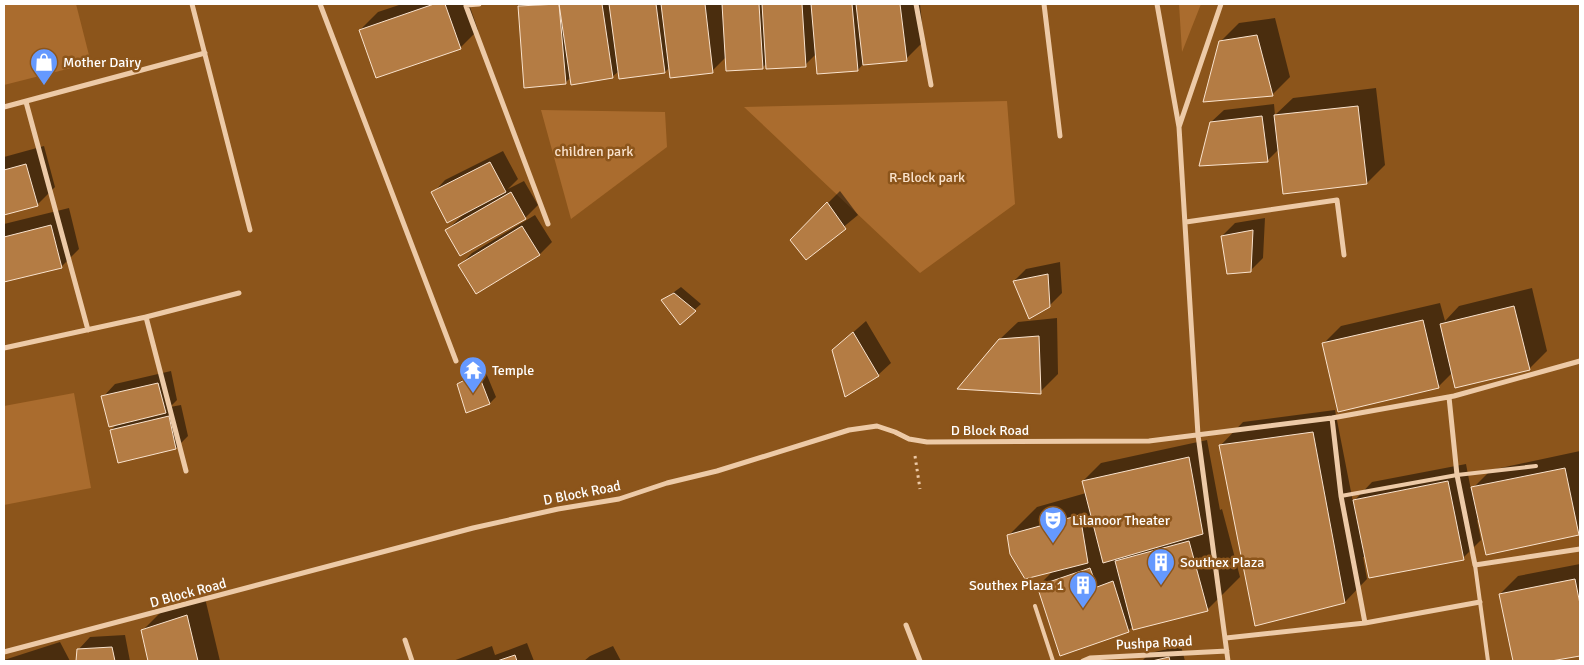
<svg xmlns="http://www.w3.org/2000/svg" width="1584" height="665" font-family="Signika,sans-serif">
  <style>
    .green { fill: #aa6c2e }
    .shadow { fill: #0007 }
    .building { fill: #b47c44; stroke: #fae3cd }
    .lines { fill: none; stroke-linecap: round; stroke-linejoin: round }
    .path { stroke: #edcaa7; stroke-width: 3; stroke-dasharray: 2.5 4; stroke-linecap: butt }
    .lane { stroke: #edcaa7; stroke-width: 4 }
    .street { stroke: #edcaa7; stroke-width: 5 }
    .labels { text-anchor: middle; dominant-baseline: central; stroke-width: 5; stroke-linejoin: round; paint-order: stroke }
    .poi-label { font-size: 14px; fill: #fff; stroke: #8c551b; text-anchor: start }
    .park-label { font-size: 14px; fill: #fae3cd; stroke: #8c551b }
    .street-label { font-size: 14px; fill: #fff; stroke: #8c551b }
  </style>
  <rect width="100%" height="100%" fill="#8c551b"/>
  <path class="green" d="M4,4H76L91,63L4,85Z
    M1179,4H1201L1182,52Z
    M1007,101L1015,204L920,273L744,107Z
    M541,110L665,112L667,147L571,219Z
    M74,393L91,488L4,505V406Z"/>
  <path class="shadow" d="M402,4H469L478,30L460,48L360,30L378,12Z
    M521,4H920L924,41L906,59L863,64L858,70L816,54L805,65L767,63L763,67L726,57L712,71L670,67L665,72L619,71L612,77H571L565,83L519,6Z
    M1275,18L1290,77L1272,95L1220,42L1239,23Z
    M1376,88L1385,165L1367,183L1279,149L1268,160L1200,164L1211,122L1224,110L1274,104L1275,115L1293,98Z
    M44,146L55,187L37,205L4,214V157Z
    M503,151L518,179L508,189L524,181L538,205L525,218L447,230L464,214L433,193L445,180Z
    M840,191L858,215L806,258L791,240Z
    M69,208L79,249L61,267L4,281V224Z
    M535,215L552,242L540,254L460,265L472,253Z
    M1265,218L1263,258L1250,271L1222,236L1235,223Z
    M1060,262L1062,293L1049,306L1014,281L1026,269Z
    M681,287L701,304L680,323L663,300Z
    M1532,288L1547,351L1529,369L1453,372L1438,387L1323,344L1341,326L1440,303L1445,321L1459,306Z
    M1057,318L1058,374L1040,392L999,340L1018,322Z
    M866,321L891,363L878,375L833,350Z
    M484,368L496,397L490,403L467,411L458,384L464,378Z
    M171,371L177,400L170,407L181,405L188,436L176,448L111,430L118,423L103,397L115,384Z
    M1335,410L1353,502L1372,482L1466,464L1471,490L1491,470L1580,451V532L1578,534L1477,520L1481,540L1463,558L1363,557L1367,579L1345,602L1221,445L1243,422Z
    M1207,440L1220,510L1222,509L1240,577L1207,610L1133,626L1128,631L1038,586L1054,570L1008,536L1037,507L1086,493L1083,481L1101,463Z
    M1580,564V654L1544,661H1514L1500,594L1518,576Z
    M205,598L220,661H149L143,630L161,612Z
    M125,635L130,661H77L78,650L90,637Z
    M60,642L70,661H4V660Z
    M527,643L534,661H453L492,646L495,655Z
    M613,646L621,661H584L590,656Z
    M1181,646L1185,661H1142L1150,653Z"/>
  <path class="building" d="M434,4H445L461,49L376,78L359,30Z
    M559,4H602L613,78L571,85Z
    M559,4L566,84L524,88L518,6Z
    M609,4H656L665,73L619,79Z
    M661,4H705L713,73L670,78Z
    M722,4H759L763,69L726,71Z
    M762,4H802L806,67L766,69Z
    M811,4H852L858,71L817,74Z
    M856,4H900L907,61L863,65Z
    M1257,35L1273,96L1203,102L1219,41Z
    M1358,106L1367,184L1283,194L1274,115Z
    M1262,116L1268,162L1199,166L1210,122Z
    M490,162L506,192L447,223L431,192Z
    M26,164L38,206L4,215V170Z
    M511,192L526,219L460,256L445,230Z
    M827,202L846,229L806,260L790,240Z
    M51,225L62,268L4,282V237Z
    M522,226L540,255L476,294L458,265Z
    M1253,230L1251,272L1227,274L1221,236Z
    M1048,274L1050,307L1029,319L1013,281Z
    M674,293L696,311L680,325L661,300Z
    M1514,306L1530,370L1455,388L1440,324Z
    M1423,320L1439,388L1338,412L1322,343Z
    M853,332L879,376L845,397L832,350Z
    M1039,336L1041,394L957,389L999,339Z
    M478,373L490,404L466,413L457,384Z
    M158,383L166,413L109,427L101,396Z
    M169,416L176,449L118,463L110,430Z
    M1313,432L1345,603L1255,626L1219,445Z
    M1189,457L1203,534L1103,563L1082,481Z
    M1565,468L1579,535L1486,555L1471,487Z
    M1448,481L1464,560L1369,578L1353,500Z
    M1080,515L1088,563L1025,579L1010,554L1007,535Z
    M1189,541L1208,611L1133,630L1115,561Z
    M1090,568L1097,587L1113,581L1129,632L1060,656L1037,586Z
    M1575,579L1580,604V656L1551,661H1513L1499,594Z
    M187,615L198,661H148L141,630Z
    M112,647L115,661H76L77,649Z
    M515,655L517,661H497Z
    M1169,657L1170,661H1152Z"/>
  <g class="lines">
    <path class="path" d="M915,456L920,489"/>
    <path class="lane" d="M1341,496L1457,475L1536,466
      M1475,565L1488,661
      M1035,606L1053,661"/>
    <path class="street" d="M192,4L250,230
      M320,4L456,361
      M916,4L931,85
      M1044,4L1060,136
      M1157,4L1179,127
      M1221,4L1179,127L1198,435L1228,661
      M466,5L479,4
      M466,6L548,224
      M26,102L88,330
      M4,107L205,53
      M1186,222L1337,200L1344,255
      M4,348L146,317
      M1449,397L1457,475L1475,565L1580,549
      M1332,418L1341,496L1365,623
      M186,471L146,317L239,293
      M906,625L920,661
      M1226,638L1365,623L1480,602
      M405,640L412,661
      M4,652L473,528L558,509L619,499L667,483L717,471L849,430L877,426L895,432L909,439L927,442L1149,441L1332,418L1454,396L1580,361
      M1083,661L1090,658L1227,651"/>
  </g>
  <defs>
    <g id="shop-pin" transform="scale(1.4375)"><path d="M0 17L-7.5 6A9.5 9.5 0 1 1 7.5 6Z" fill="#6599fe" stroke="#8c551b"/><path d="M-5-2.5h2.3a2.7 3.5 0 0 1 5.4 0H5L5.5 6h-11ZM-1.5-2.5h3a1.5 2.3 0 0 0-3 0Z" fill="#fff"/></g>
    <g id="temple-pin" transform="scale(1.4375)"><path d="M0 17L-7.5 6A9.5 9.5 0 1 1 7.5 6Z" fill="#6599fe" stroke="#8c551b"/><path d="M0-6L5-2H3V0L6.5 2.5H4V6H1.5V3h-3V6H-4V2.5H-6.5L-3 0V-2H-5Z" fill="#fff"/></g>
    <g id="theatre-pin" transform="scale(1.4375)"><path d="M0 17L-7.5 6A9.5 9.5 0 1 1 7.5 6Z" fill="#6599fe" stroke="#8c551b"/><path d="M-5-5.5Q0-4 5-5.5V0Q5 5 0 6Q-5 5-5 0ZM-3.3-2.5H-1v1.5H-3.3ZM1-2.5H3.3v1.5H1ZM-2.8 1Q0 5.5 2.8 1Z" fill="#fff"/></g>
    <g id="building-pin" transform="scale(1.4375)"><path d="M0 17L-7.5 6A9.5 9.5 0 1 1 7.5 6Z" fill="#6599fe" stroke="#8c551b"/><path d="M-4-6H4V6H1V3H-1V6H-4ZM-2.5-4.3h1.7v1.8h-1.7ZM.8-4.3h1.7v1.8H.8ZM-2.5-1h1.7V.8h-1.7ZM.8-1h1.7V.8H.8Z" fill="#fff"/></g>
  </defs>
  <g fill-rule="evenodd">
    <use href="#shop-pin" x="44" y="62"/>
    <use href="#temple-pin" x="473" y="370"/>
    <use href="#theatre-pin" x="1053" y="520"/>
    <use href="#building-pin" x="1161" y="562"/>
    <use href="#building-pin" x="1083" y="585"/>
  </g>
  <g class="labels">
    <g class="poi-label">
      <text x="63" y="62">Mother Dairy</text>
      <text x="492" y="370">Temple</text>
      <text x="1072" y="520">Lilanoor Theater</text>
      <text x="1180" y="562">Southex Plaza</text>
      <text x="1064" y="585" text-anchor="end">Southex Plaza 1</text>
    </g>
    <g class="park-label">
      <text x="594" y="151">children park</text>
      <text x="927" y="177">R-Block park</text>
    </g>
    <g class="street-label">
      <text x="990" y="430">D Block Road</text>
      <text transform="translate(582 493) rotate(-11)">D Block Road</text>
      <text transform="translate(188 593) rotate(-15)">D Block Road</text>
      <text transform="translate(1154 643) rotate(-3)">Pushpa Road</text>
    </g>
  </g>
  <rect width="1584" height="665" fill="none" stroke="#ffffff" stroke-width="10"/>
</svg>
